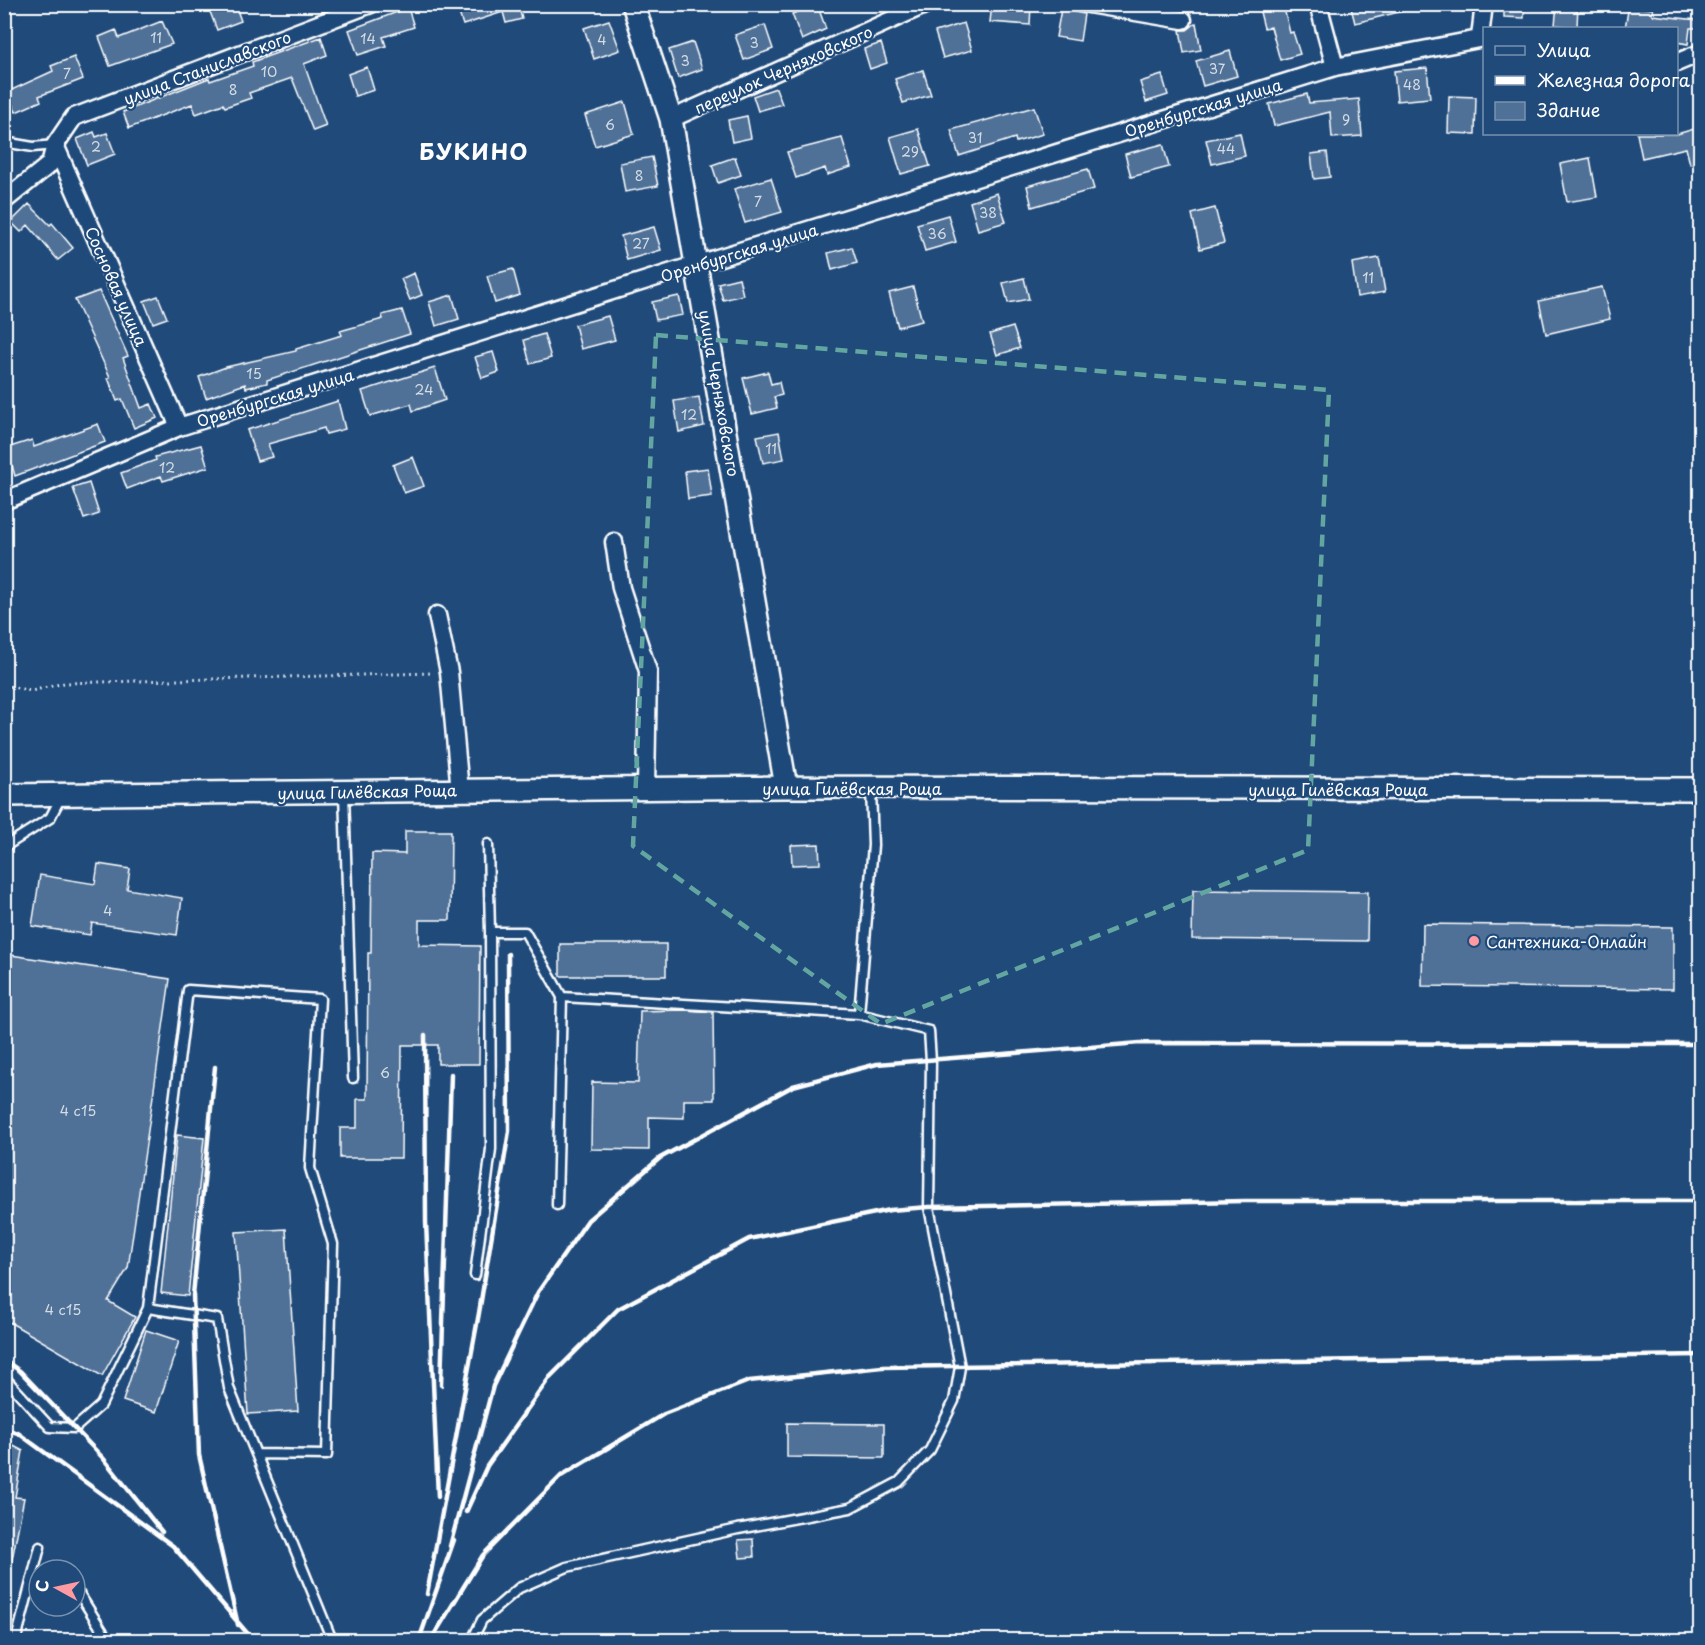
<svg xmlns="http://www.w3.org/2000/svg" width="1705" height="1645" font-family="'Playpen Sans',sans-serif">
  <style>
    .building { fill: #507197; stroke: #fff; stroke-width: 1.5 }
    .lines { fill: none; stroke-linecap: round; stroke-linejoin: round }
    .service-casing { stroke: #fff; stroke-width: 13 }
    .minor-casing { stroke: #fff; stroke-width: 21 }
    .tertiary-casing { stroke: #fff; stroke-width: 26 }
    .path { stroke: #fff; stroke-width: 3; stroke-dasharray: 1.5 4.5; stroke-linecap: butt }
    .service { stroke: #1f4a7a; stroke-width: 8 }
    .minor { stroke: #1f4a7a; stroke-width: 16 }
    .tertiary { stroke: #1f4a7a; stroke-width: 21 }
    .rail { stroke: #fff; stroke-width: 4.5 }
    .marked { fill: none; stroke: #63a6a1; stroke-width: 4.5; stroke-dasharray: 12 8; stroke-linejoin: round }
    .poi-dot { fill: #ff9aa2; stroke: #1f4a7a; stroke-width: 2 }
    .labels { text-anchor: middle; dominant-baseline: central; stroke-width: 4.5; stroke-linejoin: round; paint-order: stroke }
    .number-label { font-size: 14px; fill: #d3dce5 }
    .street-label { font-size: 16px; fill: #fff; stroke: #1f4a7a }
    .poi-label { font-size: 16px; fill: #fff; stroke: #1f4a7a; text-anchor: start }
    .district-label { font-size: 22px; font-weight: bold; letter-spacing: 1.5px; fill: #fff; stroke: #1f4a7a }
  </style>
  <rect width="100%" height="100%" fill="#1f4a7a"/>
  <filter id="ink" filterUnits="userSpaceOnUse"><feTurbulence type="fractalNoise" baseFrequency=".0167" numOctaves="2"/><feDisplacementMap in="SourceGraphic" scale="12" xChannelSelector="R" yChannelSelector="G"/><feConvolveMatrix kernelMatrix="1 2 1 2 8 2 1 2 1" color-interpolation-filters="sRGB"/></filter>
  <g filter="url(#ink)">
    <path class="building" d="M207,4H235L241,21L217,30Z
      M456,4H518L522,19L506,23L503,12L463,25Z
      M817,4L826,29L802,40L792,14Z
      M992,4H1031L1030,25L990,22Z
      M1258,4H1283L1290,33L1293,32L1300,54L1280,60L1271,27L1264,28Z
      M1350,4H1410L1411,9L1355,23Z
      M1504,4H1524V18L1504,17Z
      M1557,4H1578L1577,27L1555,25Z
      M1629,5L1653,9L1652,15L1697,20V28H1690L1688,44L1677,42V28H1625Z
      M408,8L414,27L383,37L386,46L358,55L349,30Z
      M1061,9L1084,14L1080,41L1056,37Z
      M609,20L620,50L594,59L584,28Z
      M162,21L172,44L110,66L99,37L116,30L119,38Z
      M964,23L972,50L943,58L935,32Z
      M1196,23L1201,50L1184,53L1180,30H1187Z
      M765,25L773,49L744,60L735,35Z
      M321,37L327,55L304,64L326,126L313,131L292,78L249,93L251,98L225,107L223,104L196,114L192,104L129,128L123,112L209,78L210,81L253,66L252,62Z
      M693,42L702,69L678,78L669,50Z
      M881,43L887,63L870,69L864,49Z
      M1230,51L1237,76L1203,86L1196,61Z
      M74,57L83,79L39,96L41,101L16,112L7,92L53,71L51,66Z
      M367,67L374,90L355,96L348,74Z
      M1427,68L1430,98L1397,101L1394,71Z
      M923,70L931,95L903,103L895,79Z
      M1162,75L1168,95L1146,102L1140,82Z
      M776,88L782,104L758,111L753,96Z
      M1307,94L1309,103L1359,99L1362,136L1332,138L1330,112L1274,126L1269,104Z
      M1449,96L1476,97L1475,134L1448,133Z
      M625,102L634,134L595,146L585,115Z
      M1034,107L1043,134L1016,142L1015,138L959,156L951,130Z
      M747,116L751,138L732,142L728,120Z
      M1701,127V162L1690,164L1686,148L1642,158L1637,134H1677Z
      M918,129L930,166L901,174L890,137Z
      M94,132L96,137L107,133L115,154L87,165L77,139Z
      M1240,133L1245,156L1212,164L1206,140Z
      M842,138L851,167L827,175L825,168L796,178L787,152Z
      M1163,144L1169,167L1131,177L1125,154Z
      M1327,152L1330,177L1314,179L1311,154Z
      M652,157L658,186L625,192L620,163Z
      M735,157L741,175L718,183L712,165Z
      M1590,158L1597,197L1567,202L1560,164Z
      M1088,169L1094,189L1032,207L1027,186Z
      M771,178L782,212L745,223L734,189Z
      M997,193L1006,222L978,230L970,202Z
      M29,204L50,225L52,223L73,248L58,260L28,225L21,232L11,222Z
      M1215,208L1224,243L1200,249L1192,214Z
      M948,215L956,242L925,251L917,224Z
      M654,227L661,250L627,260L621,236Z
      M852,247L857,263L832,270L828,253Z
      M1379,258L1385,292L1357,297L1352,263Z
      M513,269L520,295L495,303L487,276Z
      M414,273L422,295L410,300L401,279Z
      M739,278L743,295L723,300L718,283Z
      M1024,278L1029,299L1008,303L1003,283Z
      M913,287L922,321L898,327L889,293Z
      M1602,287L1610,319L1546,334L1539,301Z
      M99,291L128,356L123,358L141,408L151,404L157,418L134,428L122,399L117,401L108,378L110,377L75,300Z
      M452,295L459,319L436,326L429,302Z
      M158,296L167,318L153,323L144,301Z
      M679,296L683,315L656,320L652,302Z
      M402,310L410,334L267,380V383L246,388L245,384L206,398L199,377L226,367L296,351V349L342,335L340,331L383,319L382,315Z
      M608,316L615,340L581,349L575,325Z
      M1013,327L1020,348L997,355L990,334Z
      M544,334L551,358L530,364L524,340Z
      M493,352L499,372L482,378L475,357Z
      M435,368L445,400L413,411L411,404L370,416L362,391Z
      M768,372L771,384L779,382L782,395L774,397L777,408L752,414L743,378Z
      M699,397L704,426L679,432L674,401Z
      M338,401L345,429L326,434L324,428L268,444L272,457L257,461L247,430Z
      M98,424L105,442L15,476L7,448L32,440L34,447Z
      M779,432L784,459L763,463L757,436Z
      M201,445L208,467L163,481L161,476L127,489L121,473L156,460L155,457Z
      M413,457L424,486L404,493L393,465Z
      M708,468L712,496L688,499L685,471Z
      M89,483L99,514L84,519L73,488Z
      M405,831H451L450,920H419V945L480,946L479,1064H438V1045H402L401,1158H340V1128H357V1099H367L368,953H371L372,853L405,854Z
      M819,844L820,864L792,865L791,845Z
      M98,864L130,869L127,889L182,898L177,935L92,923L90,935L32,926L40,875L95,884Z
      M1193,890L1368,892L1367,941L1192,939Z
      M1423,924L1673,927V989L1422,986Z
      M560,944H666V976H560Z
      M4,954L170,979L128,1268L108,1301L135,1317L102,1376L4,1319Z
      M684,1010L713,1012L714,1100H684V1118L649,1117V1150L591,1149L592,1082L638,1083L640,1011Z
      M177,1135L204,1138L188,1296L161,1293Z
      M286,1229L298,1411L248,1414L236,1232Z
      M146,1330L179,1341L156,1412L123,1401Z
      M787,1423L884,1424V1458L787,1457Z
      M4,1441L23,1451L15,1497L24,1498L11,1565L4,1564Z
      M753,1539L754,1557L740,1558L738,1540Z"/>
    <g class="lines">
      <g class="service-casing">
        <path id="service" d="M4,142L33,147L55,145
          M344,792L353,1078
          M488,844L490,932
          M4,847L50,818L62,795
          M557,1205L562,997L859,1014
          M475,1275L491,1149L490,932H525L562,997
          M4,1377L50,1427L75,1428L101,1405L148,1308
          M256,1454L327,1455L333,1244L310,1168L320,999L188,990L148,1308L217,1319L229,1388L332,1640
          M80,1595L108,1640
          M16,1640L40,1547
          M472,1640L482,1620L519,1588L567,1567L738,1529L850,1508L899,1482L930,1450L954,1401L960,1367L929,1207L931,1061L929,1031L859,1014L873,845L871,789"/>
      </g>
      <g class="minor-casing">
        <path id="minor" d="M1088,4L1183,20
          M1318,4L1335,67
          M1480,37L1484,4
          M1676,63L1700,53
          M671,119L927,4
          M55,145L179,427
          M4,201L50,164L55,145L74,117L371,4
          M4,501L179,427L698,264L1335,67L1484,38
          M614,542L621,588L648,671L646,789
          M437,615L449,672L460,791"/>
      </g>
      <g class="tertiary-casing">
        <path id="tertiary" d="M633,4L671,119L786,787
          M4,795L786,787L1700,789"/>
      </g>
      <path class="path" d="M4,559V574
        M4,685L31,691L64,683L433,673"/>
      <use href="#service" class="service"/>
      <use href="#minor" class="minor"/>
      <use href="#tertiary" class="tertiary"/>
      <path class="rail" d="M425,1035L426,1222L438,1497
        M215,1067L193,1295L199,1455L238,1625
        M4,1360L20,1371L103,1458L162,1532
        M441,1385L451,1074
        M4,1429L18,1433L173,1546L253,1640
        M466,1512L487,1466L550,1377L618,1309L749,1239L890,1210L929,1207L1245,1201H1700
        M450,1546L493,1386L538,1292L588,1220L660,1158L793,1086L877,1064L1140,1043L1700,1044
        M427,1594L479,1313L509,1131L508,954
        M419,1640L454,1540
        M431,1640L483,1555L561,1476L664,1414L749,1381L882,1367L1700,1355"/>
    </g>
  </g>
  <path class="marked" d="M656,335L1329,390L1308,850L881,1024L633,846Z"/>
  <circle class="poi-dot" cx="1474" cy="941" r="6"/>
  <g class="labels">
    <g class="number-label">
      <text x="156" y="37">11</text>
      <text x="368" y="38">14</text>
      <text x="602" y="39">4</text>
      <text x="754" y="42">3</text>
      <text x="685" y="60">3</text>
      <text x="1217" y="68">37</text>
      <text x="269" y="71">10</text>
      <text x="67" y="73">7</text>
      <text x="1412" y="84">48</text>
      <text x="233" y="89">8</text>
      <text x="1346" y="119">9</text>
      <text x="610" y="124">6</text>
      <text x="975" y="137">31</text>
      <text x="96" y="146">2</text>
      <text x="1226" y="148">44</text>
      <text x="910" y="151">29</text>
      <text x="639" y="175">8</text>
      <text x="758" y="201">7</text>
      <text x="988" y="212">38</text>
      <text x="937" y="233">36</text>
      <text x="641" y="243">27</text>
      <text x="1368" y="277">11</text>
      <text x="254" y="373">15</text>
      <text x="424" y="389">24</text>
      <text x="689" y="414">12</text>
      <text x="771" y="448">11</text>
      <text x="167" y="467">12</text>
      <text x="108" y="910">4</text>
      <text x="385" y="1072">6</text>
      <text x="78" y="1110">4 с15</text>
      <text x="63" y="1309">4 с15</text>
    </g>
    <g class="street-label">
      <text transform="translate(207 67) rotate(-21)">улица Станиславского</text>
      <text transform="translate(783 69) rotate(-24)">переулок Черняховского</text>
      <text transform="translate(1203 107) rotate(-17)">Оренбургская улица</text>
      <text transform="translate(739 252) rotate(-17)">Оренбургская улица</text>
      <text transform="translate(117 286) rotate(66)">Сосновая улица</text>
      <text transform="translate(720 393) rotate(80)">улица Черняховского</text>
      <text transform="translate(275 397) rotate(-17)">Оренбургская улица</text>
      <text x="852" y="788">улица Гилёвская Роща</text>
      <text x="1338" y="789">улица Гилёвская Роща</text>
      <text transform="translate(367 791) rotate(-1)">улица Гилёвская Роща</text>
    </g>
    <g class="poi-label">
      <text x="1486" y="941">Сантехника-Онлайн</text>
    </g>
    <g class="district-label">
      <text x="474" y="150">БУКИНО</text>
    </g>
  </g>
  <rect width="1705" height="1645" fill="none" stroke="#1f4a7a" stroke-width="24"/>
  <rect x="12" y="12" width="1681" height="1621" fill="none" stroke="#fff" stroke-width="2" filter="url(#ink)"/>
  <rect x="1483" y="27" width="195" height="108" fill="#1f4a7a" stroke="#7992af" stroke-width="1.5"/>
  <rect x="1495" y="46" width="30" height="9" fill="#1f4a7a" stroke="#7992af" stroke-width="1.5"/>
  <text x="1537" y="57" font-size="18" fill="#ffffff">Улица</text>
  <rect x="1495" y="76" width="30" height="9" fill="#ffffff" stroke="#7992af" stroke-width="1.5"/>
  <text x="1537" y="87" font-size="18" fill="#ffffff">Железная дорога</text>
  <rect x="1495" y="102" width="30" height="18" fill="#507197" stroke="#7992af" stroke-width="1.5"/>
  <text x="1537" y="117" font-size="18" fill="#ffffff">Здание</text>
  <g transform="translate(57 1588) rotate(278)"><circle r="28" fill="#1f4a7a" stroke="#7992af" stroke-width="1.5"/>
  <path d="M0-4.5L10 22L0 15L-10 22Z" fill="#ff9aa2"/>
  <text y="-9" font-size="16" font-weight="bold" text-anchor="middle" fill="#ffffff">С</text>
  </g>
</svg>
